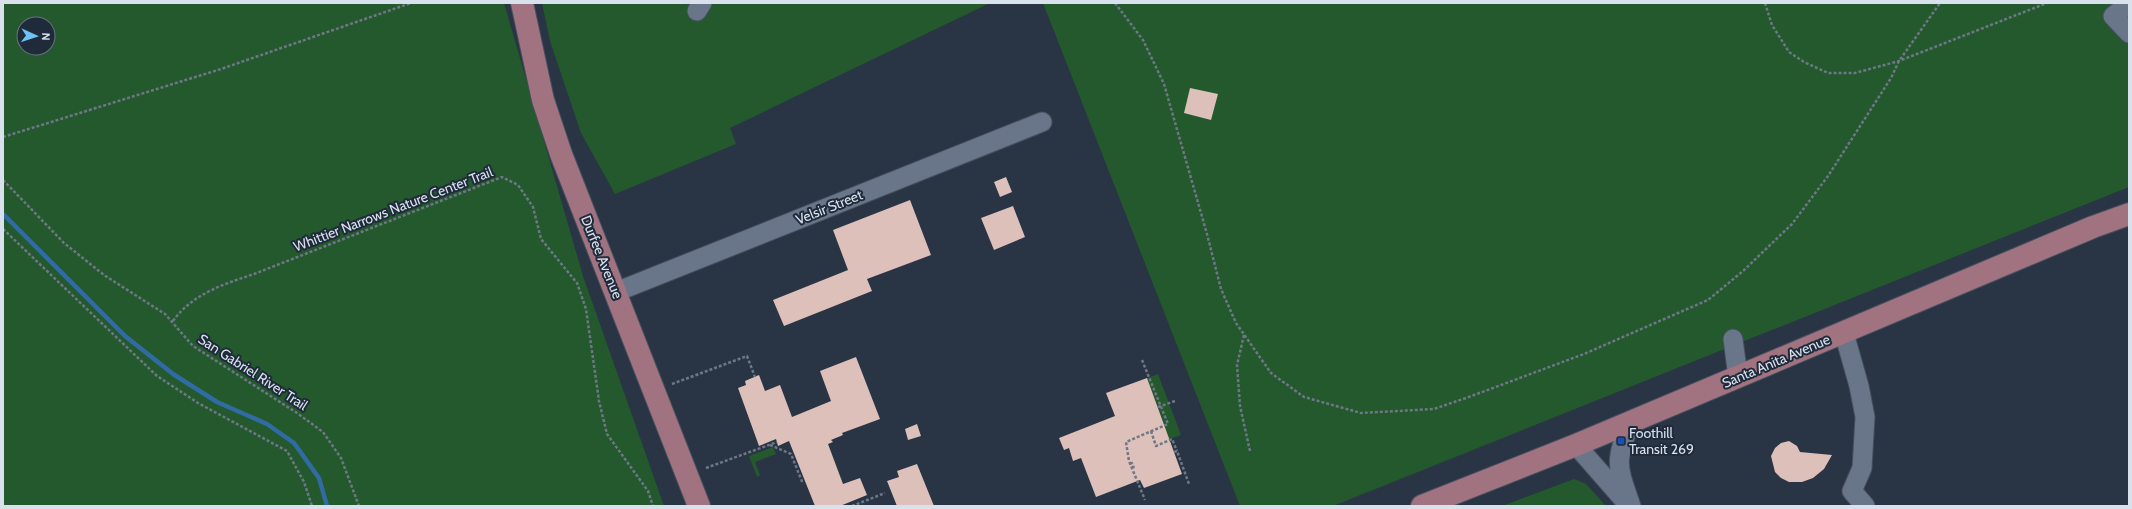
<svg xmlns="http://www.w3.org/2000/svg" width="2132" height="509" font-family="Cabin,sans-serif">
  <style>
    .green { fill: #24592e; fill-rule: evenodd }
    .lines { fill: none; stroke-linecap: round; stroke-linejoin: round }
    .stream { stroke: #306ca3; stroke-width: 4.5 }
    .building { fill: #ddc0ba }
    .minor-casing { stroke: #454f5d; stroke-width: 21 }
    .major-casing { stroke: #454f5d; stroke-width: 24 }
    .path { stroke: #6d7785; stroke-width: 2.5; stroke-dasharray: 3 2; stroke-linecap: butt }
    .minor { stroke: #69768a; stroke-width: 19 }
    .major { stroke: #a1727f; stroke-width: 22 }
    .transit-dot { fill: #1a4fb4; stroke: #1f2a3b; stroke-width: 1.5 }
    .labels { text-anchor: middle; dominant-baseline: central; stroke-width: 4; stroke-linejoin: round; paint-order: stroke }
    .street-label { font-size: 14px; fill: #d9e1ec; stroke: #1f2a3b }
    .poi-label { font-size: 14px; fill: #d9e1ec; stroke: #1f2a3b; text-anchor: start }
  </style>
  <rect width="100%" height="100%" fill="#293445"/>
  <path class="green" d="M3,3H504L583,276L664,506H3ZM24,24H48V48H24Z
    M542,3H990L730,128L736,144L615,194L581,133L550,41Z
    M1043,3H2129V187L1333,506H1240Z
    M1158,374L1181,435L1162,442L1156,427L1164,424L1147,378Z
    M773,447L776,454L755,462L760,475L757,477L749,456Z
    M1574,479L1586,484L1606,506H1502Z"/>
  <g class="lines">
    <path class="stream" d="M3,214L125,336L173,374L217,402L267,424L294,443L319,478L327,506"/>
  </g>
  <path class="building" d="M1190,88L1218,94L1211,120L1184,113Z
    M1006,177L1012,192L1000,197L994,182Z
    M910,200L931,255L867,279L872,291L784,326L773,300L848,270L833,230Z
    M1013,206L1025,237L994,250L981,218Z
    M856,357L880,419L842,433L843,435L831,440L833,442L828,444L843,484L860,478L867,495L840,506H815L789,441L778,446L776,439L759,446L738,388L746,385L745,381L759,375L765,391L780,385L792,417L831,401L820,371Z
    M1147,378L1182,474L1144,488L1140,480L1096,497L1081,458L1073,461L1069,448L1064,450L1059,438L1115,416L1106,393Z
    M917,424L921,436L908,440L905,429Z
    M1789,441L1797,446L1800,452L1832,455L1824,469L1813,478L1802,482H1789L1781,478L1775,472L1771,456L1775,448L1781,443Z
    M917,464L934,506H897L887,481L899,477L897,471Z"/>
  <g class="lines">
    <g class="minor-casing">
      <path id="minor" d="M2129,4L2113,16L2129,33
        M697,11L702,3
        M616,292L1042,122
        M1844,333L1859,386L1865,417L1862,468L1852,491L1865,506
        M1733,339L1738,377
        M1576,445L1625,501
        M1631,506C1617,465 1614,463 1631,421"/>
    </g>
    <g class="major-casing">
      <path id="major" d="M522,3L543,100L561,154L699,506
        M1422,506L1576,445L2093,227L2129,214"/>
    </g>
    <path class="path" d="M1115,3L1143,40L1164,84L1207,234L1221,289L1236,323L1271,373L1304,397L1361,413L1434,409L1466,398L1584,354L1708,300L1743,271L1792,224L1828,176L1891,78L1899,61L1940,3
      M1765,3L1772,25L1789,52L1804,62L1828,73H1855L1899,61L2047,3
      M3,137L221,69L411,3
      M3,180L64,243L104,275L165,314L193,346L297,413L323,432L341,458L359,506
      M3,229L157,376L198,403L287,451L304,482L312,506
      M173,321C192,294 224,284 254,274L502,177L518,185L533,207L541,239L577,283L586,309L599,401L607,434L648,491L653,506
      M1244,335L1237,365L1240,406L1250,451
      M1142,360L1168,424L1126,442L1129,461L1145,500
      M672,384L747,356L755,377
      M1158,407L1175,401
      M1151,431L1156,446L1172,439L1177,451
      M770,445L791,454L803,484
      M1174,452L1177,451L1189,484
      M1130,464L1132,463L1133,467H1135
      M706,468L777,442
      M852,506L885,493"/>
    <use href="#minor" class="minor"/>
    <use href="#major" class="major"/>
  </g>
  <rect class="transit-dot" x="1617" y="437" width="8" height="8" rx="2"/>
  <g class="labels">
    <g class="street-label">
      <text transform="translate(829 207) rotate(-22)">Velsir Street</text>
      <text transform="translate(393 209) rotate(-21)">Whittier Narrows Nature Center Trail</text>
      <text transform="translate(602 257) rotate(68)">Durfee Avenue</text>
      <text transform="translate(1776 361) rotate(-23)">Santa Anita Avenue</text>
      <text transform="translate(253 372) rotate(33)">San Gabriel River Trail</text>
    </g>
    <g class="poi-label">
      <text x="1629" y="433">Foothill<tspan x="1629" dy="16">Transit 269</tspan></text>
    </g>
  </g>
  <rect width="2132" height="509" fill="none" stroke="#d9e1ec" stroke-width="8"/>
  <g transform="translate(36 36) rotate(93)"><circle r="19" fill="#1f2a3b" stroke="#697382"/>
  <path d="M0-3L7 15L0 10L-7 15Z" fill="#70c2f4"/>
  <text y="-6" font-size="11" font-weight="bold" text-anchor="middle" fill="#d9e1ec">N</text>
  </g>
</svg>
